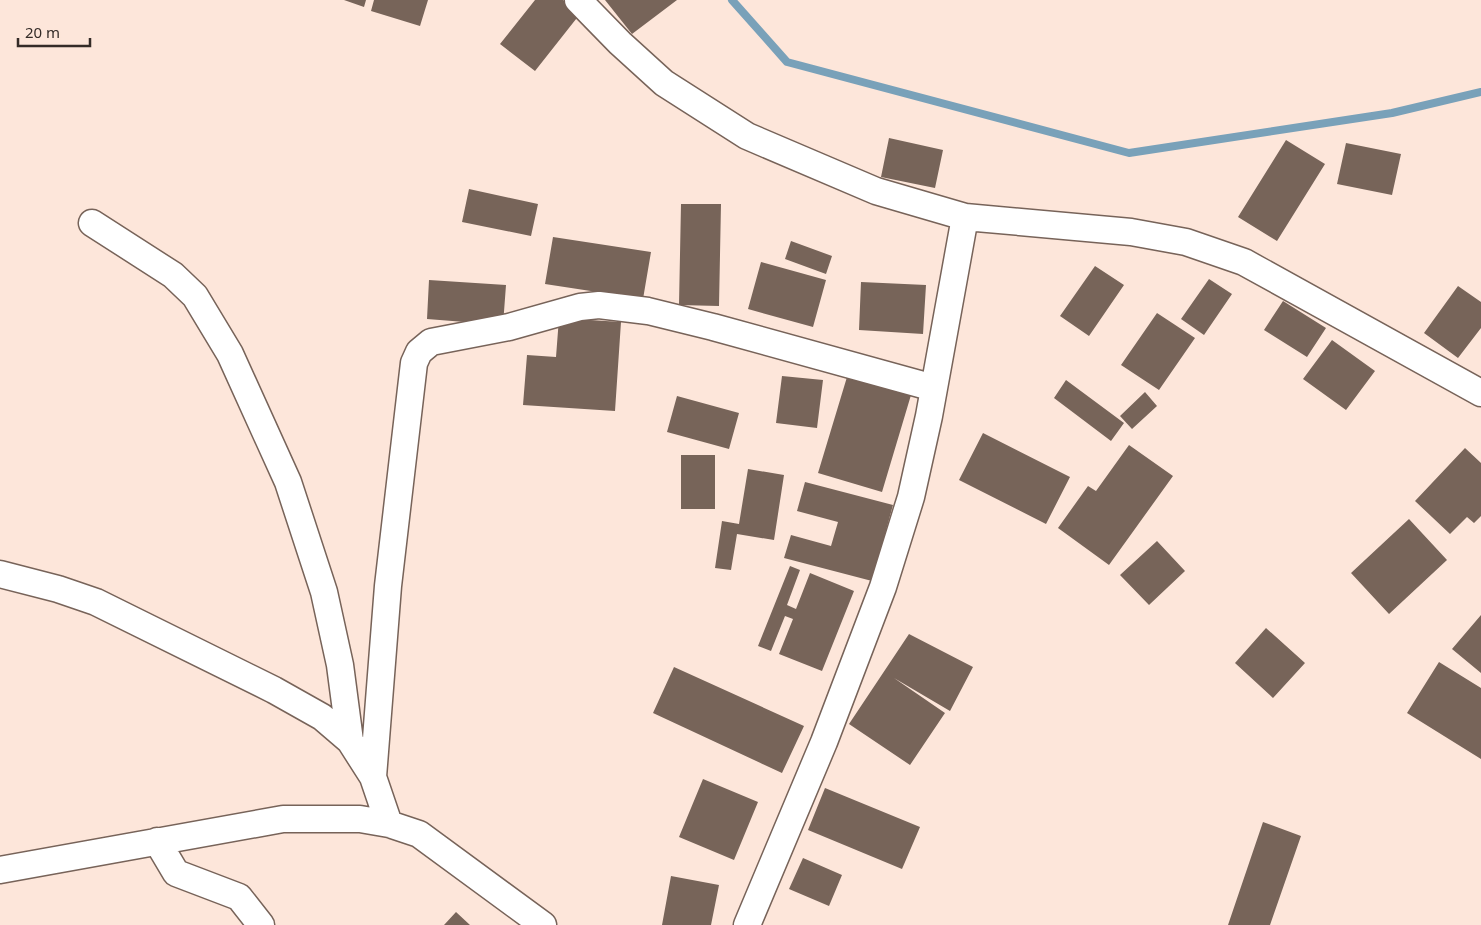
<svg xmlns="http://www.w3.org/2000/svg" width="1481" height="925" font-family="'Noto Sans',sans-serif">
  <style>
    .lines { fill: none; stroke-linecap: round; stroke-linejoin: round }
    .stream { stroke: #79a1b9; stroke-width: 8 }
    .building { fill: #776459 }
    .minor-casing { stroke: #776359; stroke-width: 29 }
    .minor { stroke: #fff; stroke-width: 26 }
  </style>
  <rect width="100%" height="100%" fill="#fde6da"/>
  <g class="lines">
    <path class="stream" d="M732,0L787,62L1129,153L1392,113L1481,92"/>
  </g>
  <path class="building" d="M344,0H366L364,7Z
    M374,0H428L420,26L371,11Z
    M535,0H563L580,14L535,71L500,44Z
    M605,0H677L632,34Z
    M889,138L943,150L935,188L881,177Z
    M1286,140L1325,164L1277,241L1238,217Z
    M1346,143L1401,154L1392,195L1337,184Z
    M469,189L538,204L531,236L462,222Z
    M681,204H721L719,306L679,305Z
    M553,237L651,252L643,299L545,284Z
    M791,241L832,256L826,274L785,259Z
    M761,262L826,280L813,327L748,309Z
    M1095,266L1124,285L1089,336L1060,316Z
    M1209,279L1232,294L1204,335L1181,319Z
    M429,280L506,285L503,325L427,319Z
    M861,282L926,285L923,334L859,330Z
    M1458,286L1481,302V328L1458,358L1424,333Z
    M1283,301L1326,328L1307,357L1264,330Z
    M1157,313L1195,338L1159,390L1121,365Z
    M559,318L621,322L615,411L523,405L527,355L556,357Z
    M1332,340L1375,371L1346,410L1303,379Z
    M782,376L823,380L817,428L776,423Z
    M847,377L911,395L882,492L818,473Z
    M1066,380L1124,423L1111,441L1054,398Z
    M1145,392L1157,406L1132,429L1120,416Z
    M677,396L739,413L729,449L667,432Z
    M983,433L1070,477L1046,524L959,480Z
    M1129,445L1173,476L1109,565L1058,528L1088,486L1096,491Z
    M1465,448L1481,463V516L1474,523L1467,517L1450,534L1415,501Z
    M681,455H715V509H681Z
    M748,469L784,475L774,540L737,534L731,570L715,568L722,521L739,524Z
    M805,482L893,505L872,581L784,558L791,535L831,546L838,522L797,511Z
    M1409,519L1447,560L1389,614L1351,573Z
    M1157,541L1185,571L1149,605L1120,575Z
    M790,566L800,570L787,605L796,609L810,573L854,591L822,671L779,654L793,619L785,616L771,651L758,646Z
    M1481,615V673L1452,649Z
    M1266,628L1305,663L1273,698L1235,663Z
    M909,634L973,667L950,711L894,678L945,713L910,765L849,724Z
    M1439,662L1481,688V759L1407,713Z
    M674,667L804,726L782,773L653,713Z
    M703,779L758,802L734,860L679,837Z
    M825,788L920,827L902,869L808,830Z
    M1263,822L1301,836L1270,925H1228Z
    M803,858L842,875L829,906L789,889Z
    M671,876L719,885L711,925H662Z
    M456,912L470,925H444Z"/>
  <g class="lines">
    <g class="minor-casing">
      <path id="minor" d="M578,0L620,43L664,83L747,136L876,191L965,217L1131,232L1186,242L1244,262L1481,393
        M92,223L173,275L195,296L230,354L288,482L324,592L340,665L350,741
        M0,574L58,589L96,602L274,690L322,717L350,741L373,777L389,824
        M373,777L388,586L414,363L419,352L431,342L509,327L580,307L599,305L648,311L713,327L934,388
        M157,841L176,873L239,897L261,925
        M0,870L283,819H360L389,824L419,834L543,925
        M747,925L824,742L883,587L911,497L929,416L965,217"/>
    </g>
    <use href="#minor" class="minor"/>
  </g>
  <path d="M18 38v8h72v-8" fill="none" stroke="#342b27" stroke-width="2.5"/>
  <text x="25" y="38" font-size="15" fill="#342b27" stroke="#fde6da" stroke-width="4" paint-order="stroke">20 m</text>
</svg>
